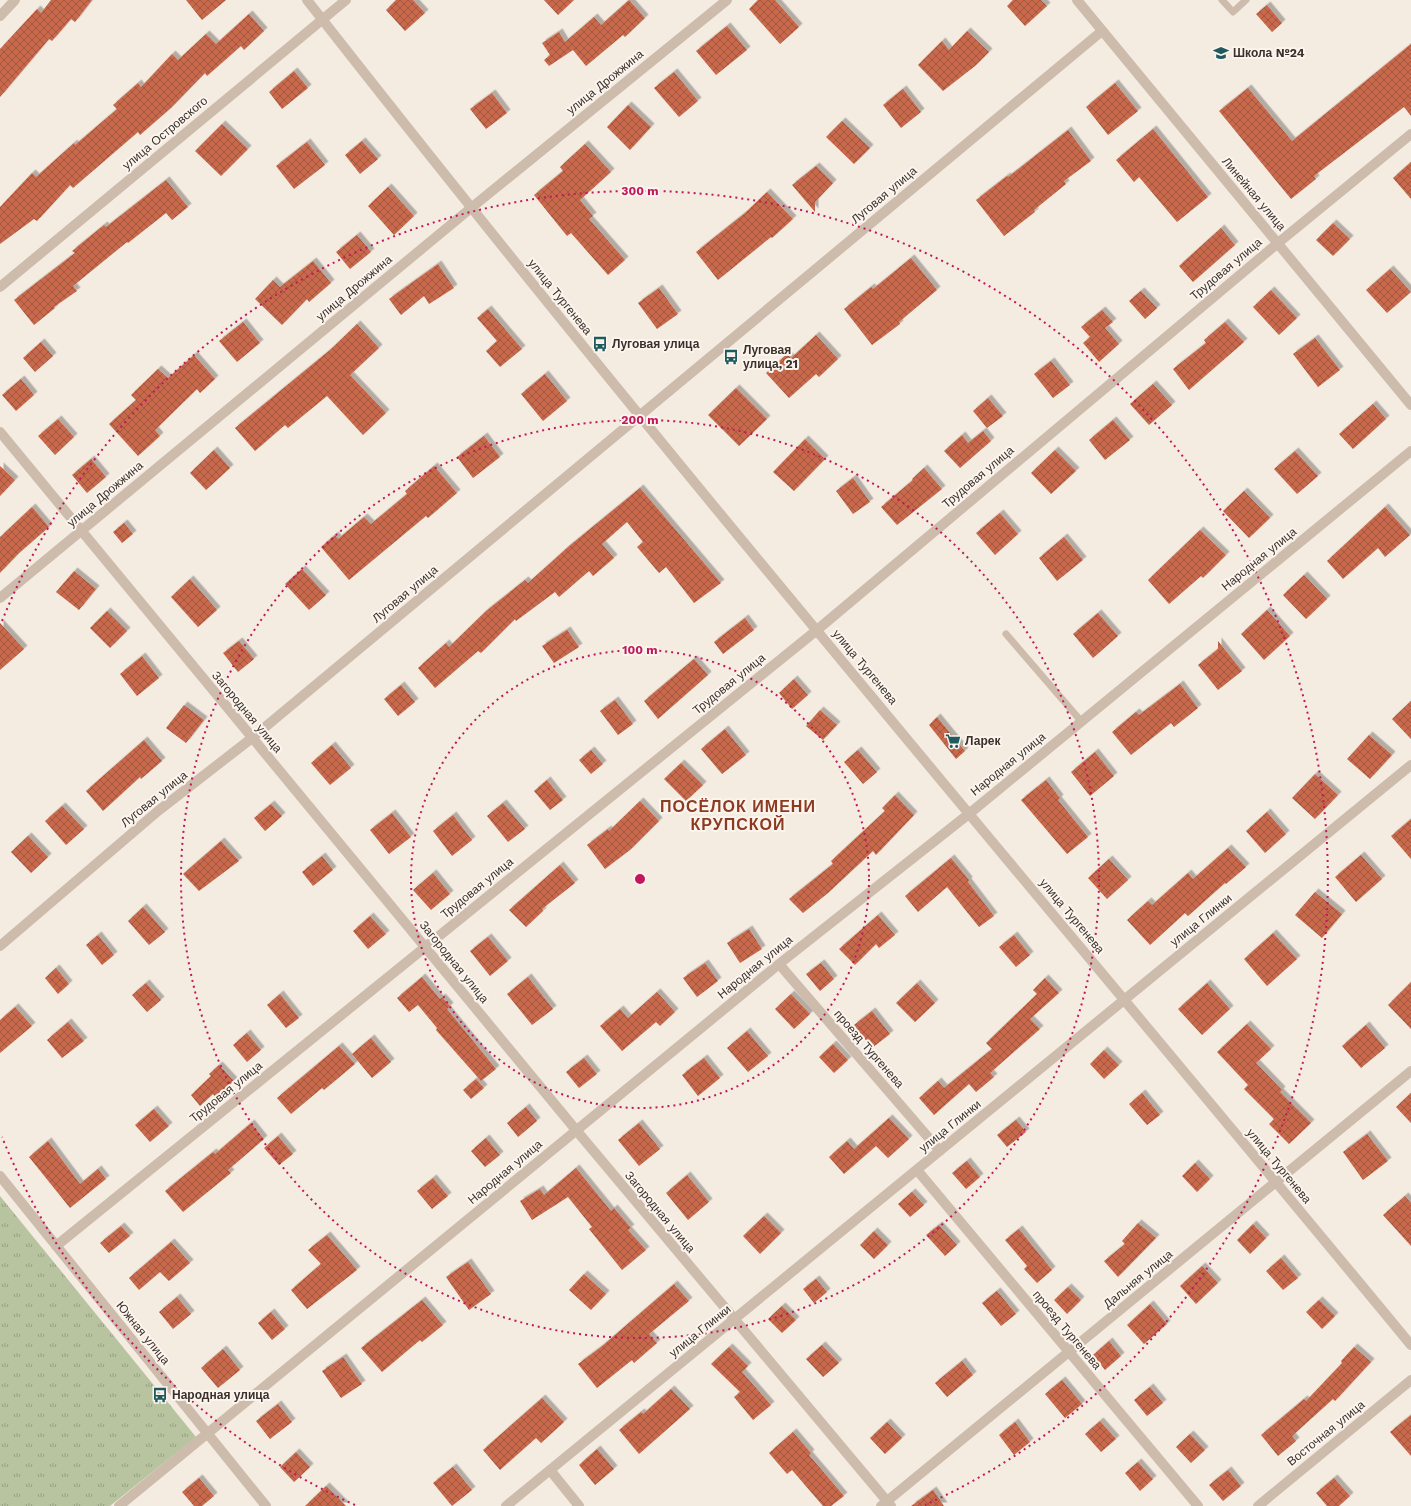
<svg xmlns="http://www.w3.org/2000/svg" width="1411" height="1506" font-family="'Work Sans',sans-serif">
  <style>
    .grass { fill: url(#grass-tufts) }
    .building { fill: url(#building-cross-hatch); filter: url(#shadow) }
    .lines { fill: none; stroke-linecap: round; stroke-linejoin: round }
    .service { stroke: #cdbbac; stroke-width: 7 }
    .minor { stroke: #cdbbac; stroke-width: 10 }
    .tertiary { stroke: #cdbbac; stroke-width: 10 }
    .ring { fill: none; stroke: #c2185b; stroke-width: 2; stroke-dasharray: 2 4 }
    .labels { text-anchor: middle; dominant-baseline: central; stroke-width: 4; stroke-linejoin: round; paint-order: stroke }
    .poi-label { font-size: 12px; font-weight: bold; fill: #3b302b; stroke: #fbf5ee; text-anchor: start }
    .street-label { font-size: 12px; fill: #3b302b; stroke: #fbf5ee }
    .district-label { font-size: 16px; font-weight: bold; letter-spacing: 1px; fill: #8c3b22; stroke: #fbf5ee }
    .centre { fill: #c2185b; stroke: #fbf5ee; stroke-width: 2 }
    .ring-label { font-size: 12px; text-anchor: middle; font-weight: bold; fill: #c2185b; stroke: #fbf5ee; stroke-width: 4; stroke-linejoin: round; paint-order: stroke }
  </style>
  <defs>
    <pattern id="grass-tufts" width="24" height="20" patternUnits="userSpaceOnUse"><rect width="24" height="20" fill="#b8c4a0"/><path d="M3 7l-1-3M5 7V3M7 7l1-3M15 17l-1-3M17 17v-4M19 17l1-3" fill="none" stroke="#97a083"/></pattern>
    <pattern id="building-cross-hatch" width="8" height="8" patternUnits="userSpaceOnUse"><rect width="8" height="8" fill="#c8694b"/><path d="M0 0l8 8M0 8l8-8" fill="none" stroke="#a4573f"/></pattern>
    <filter id="shadow"><feDropShadow dx="3.5" dy="-3.5" stdDeviation="0" flood-color="#0004"/></filter>
  </defs>
  <rect width="100%" height="100%" fill="#f4ebe1"/>
  <path class="grass" d="M0,1196L196,1437L110,1506H0Z"/>
  <path class="building" d="M51,0H92L75,22L71,19L52,41L49,39L0,97V49L37,9L41,13Z
    M186,0H226L202,20Z
    M396,0H413L425,13L405,31L386,10Z
    M544,0H574L558,15Z
    M629,0L645,18L625,37L623,35L586,66L573,50L549,66L544,60L550,55L542,43L559,32L565,42L594,17L601,25Z
    M758,0H775L799,27L780,44L749,9Z
    M1013,0H1041L1047,6L1025,26L1007,6Z
    M1267,5L1282,23L1272,32L1256,14Z
    M249,14L264,31L244,50L241,46L207,76L205,73L171,108L140,135L138,132L73,188L70,185L37,221L34,219L0,244V207L32,173L36,177L74,143L75,145L117,109L113,105L138,83L141,87L172,54L178,60L206,34L216,44Z
    M727,26L747,50L716,75L696,51Z
    M967,31L989,52L975,66L943,91L918,65L942,41L949,50Z
    M1411,44V116L1404,107L1314,176L1316,179L1291,199L1219,111L1248,88L1292,141Z
    M294,71L308,88L282,109L269,92Z
    M674,72L698,101L679,117L654,88Z
    M1115,83L1138,111L1108,135L1086,107Z
    M903,89L921,112L901,128L883,105Z
    M492,93L507,113L486,129L470,109Z
    M628,105L651,127L630,150L607,127Z
    M842,121L870,148L854,164L826,137Z
    M222,124L248,149L221,176L195,151Z
    M1153,129L1208,197L1177,222L1139,177L1134,182L1116,160Z
    M1068,130L1091,161L1064,181L1066,184L1034,210L1035,212L1004,236L976,200L1007,176L1008,177Z
    M362,141L378,159L360,174L345,155Z
    M307,142L325,165L294,189L276,166Z
    M585,144L611,172L580,200L593,216L589,219L625,260L608,275L571,233L567,236L534,195L563,171L560,167Z
    M1411,162V199L1393,178Z
    M816,166L833,183L815,202V212L792,185Z
    M166,180L188,207L172,220L166,213L128,243L127,242L73,286L77,291L54,307L55,308L34,325L14,300L75,253L72,251L104,225L106,227Z
    M388,187L414,216L394,235L368,206Z
    M767,192L793,219L772,238L771,237L718,280L696,252L745,213Z
    M1333,223L1350,239L1333,256L1316,240Z
    M1221,228L1235,245L1193,282L1179,266Z
    M357,235L371,252L350,269L336,252Z
    M911,258L937,290L899,322L900,324L872,345L844,309L871,287L873,289Z
    M313,261L331,283L309,302L307,299L282,325L255,299L273,280L280,287Z
    M438,264L454,288L429,304L424,296L401,315L389,299Z
    M1390,269L1411,292L1387,313L1366,290Z
    M659,288L678,314L657,329L638,303Z
    M1271,290L1297,318L1279,335L1253,307Z
    M1141,291L1157,308L1145,319L1129,301Z
    M488,309L522,349L500,367L486,351L497,341L477,318Z
    M1102,310L1113,322L1105,328L1119,344L1099,362L1083,343L1090,337L1081,327Z
    M243,322L260,343L237,362L219,341Z
    M1225,322L1244,342L1189,390L1173,369L1206,343L1204,340Z
    M357,324L379,348L350,375L386,413L363,435L327,396L288,428L285,425L255,451L235,428L330,350Z
    M816,335L838,359L819,377L816,374L789,398L766,373L787,354L791,358Z
    M1315,338L1340,370L1318,387L1293,354Z
    M41,342L53,356L35,372L23,358Z
    M194,355L215,379L200,393L197,389L155,430L160,436L138,456L109,424L136,400L131,395L158,369L168,378Z
    M1051,361L1070,385L1053,398L1034,374Z
    M545,374L567,401L543,421L521,394Z
    M21,379L34,395L16,411L2,395Z
    M1153,384L1172,405L1149,425L1130,404Z
    M736,388L767,419L739,446L708,415Z
    M988,398L1003,416L987,428L973,411Z
    M1373,404L1386,419L1353,449L1339,434Z
    M58,419L74,437L55,455L38,436Z
    M1113,420L1130,440L1105,460L1089,440Z
    M983,431L991,441L960,468L944,451L962,435L968,443Z
    M484,436L500,457L473,478L457,457Z
    M805,439L825,459L794,491L773,472Z
    M214,450L230,468L206,490L190,473Z
    M1055,450L1076,471L1051,494L1031,473Z
    M1295,451L1318,476L1297,494L1274,469Z
    M91,459L106,477L87,493L72,475Z
    M0,466L15,480L0,496Z
    M434,466L457,493L428,518L426,516L349,580L321,547L335,535L338,539L364,517L371,524L407,494L405,491Z
    M924,468L942,489L897,525L881,507L913,480L912,479Z
    M853,478L870,502L853,514L836,491Z
    M640,488L721,583L694,603L666,567L659,573L637,547L643,542L627,522L602,544L614,558L593,576L589,571L559,597L555,592L516,621L515,619L481,653L478,651L435,688L418,668L446,643L449,647L486,611L525,580L528,583L568,547Z
    M1244,491L1270,518L1249,538L1223,511Z
    M32,507L49,527L18,554L0,573V537Z
    M1385,507L1410,535L1385,557L1378,548L1343,579L1327,561Z
    M1000,513L1018,534L995,555L976,533Z
    M124,523L133,534L122,543L113,532Z
    M1200,530L1226,555L1203,578L1201,576L1169,604L1148,580Z
    M1064,537L1083,560L1057,581L1039,558Z
    M302,569L326,595L309,610L285,584Z
    M74,571L96,589L79,610L56,592Z
    M1304,575L1327,599L1306,619L1283,595Z
    M190,579L217,610L198,627L171,597Z
    M1267,610L1290,636L1264,660L1241,634Z
    M107,611L127,631L110,648L90,628Z
    M1098,613L1118,636L1093,658L1073,634Z
    M745,618L754,630L723,654L714,642Z
    M0,623L24,649L0,670Z
    M567,630L579,647L554,663L542,646Z
    M239,641L254,659L238,672L223,653Z
    M1218,641L1242,671L1218,690L1198,665L1218,649Z
    M142,656L159,678L137,696L120,674Z
    M694,659L708,675L658,719L644,701Z
    M794,679L808,695L792,709L779,693Z
    M1180,684L1198,708L1174,727L1171,723L1131,755L1112,732L1136,712L1139,715Z
    M401,685L415,702L398,716L384,699Z
    M615,700L633,724L618,735L600,711Z
    M1411,701V739L1392,719Z
    M184,705L204,720L186,743L166,728Z
    M820,710L837,725L823,740L806,726Z
    M937,717L965,751L956,759L929,725Z
    M725,729L746,755L722,774L701,749Z
    M1369,735L1392,755L1370,779L1347,759Z
    M144,740L162,761L141,779L140,777L103,811L86,791Z
    M332,745L351,768L330,785L311,763Z
    M591,750L603,764L591,774L579,760Z
    M858,750L877,772L863,784L844,762Z
    M1095,752L1114,776L1090,796L1071,772Z
    M681,763L703,785L686,801L664,779Z
    M1315,774L1338,795L1315,819L1292,798Z
    M547,780L563,800L550,810L534,791Z
    M1046,780L1060,798L1058,800L1088,837L1067,854L1021,800Z
    M895,795L914,815L876,855L873,851L828,893L803,913L789,899L833,864L831,861L885,811L882,808Z
    M640,801L659,821L630,850L605,869L587,845L608,829L609,831Z
    M503,803L525,829L508,842L487,816Z
    M271,804L282,816L265,831L254,818Z
    M62,806L84,829L66,845L45,821Z
    M1267,812L1286,834L1265,853L1246,831Z
    M392,813L411,837L389,854L370,830Z
    M453,815L472,840L452,856L433,831Z
    M1411,819V859L1391,836Z
    M28,836L48,857L31,873L11,852Z
    M221,841L239,861L199,891L183,874Z
    M1228,848L1246,867L1226,884L1225,883L1188,916L1185,913L1150,945L1127,920L1148,901L1152,905L1188,873L1193,879Z
    M1361,855L1382,879L1356,902L1335,877Z
    M322,856L333,870L313,886L302,872Z
    M951,858L969,880L968,882L994,916L979,927L947,887L918,912L905,896Z
    M1109,859L1128,880L1107,899L1088,878Z
    M560,865L575,883L542,909L543,911L526,927L509,910Z
    M433,873L450,894L431,910L413,890Z
    M1315,892L1342,914L1322,938L1295,915Z
    M143,907L165,932L149,945L128,921Z
    M878,915L895,935L879,948L876,944L855,965L839,949Z
    M370,916L386,934L368,949L353,931Z
    M749,929L762,949L740,963L727,943Z
    M1273,933L1297,959L1267,986L1244,959Z
    M98,935L114,955L102,965L86,945Z
    M1014,935L1030,955L1016,967L999,947Z
    M488,937L508,961L490,976L470,951Z
    M705,963L718,981L697,997L683,978Z
    M821,963L834,979L820,991L806,974Z
    M56,968L69,984L58,994L45,978Z
    M422,977L440,999L442,997L450,1006L447,1009L496,1069L481,1081L436,1030L437,1028L418,1005L409,1012L397,998Z
    M528,977L553,1009L532,1025L507,994Z
    M1045,978L1059,993L1030,1019L1040,1029L990,1073L994,1077L976,1092L969,1084L934,1115L919,1098L938,1081L944,1088L992,1049L986,1043L1037,994L1033,990Z
    M1411,982V1029L1388,1005Z
    M146,983L161,1000L147,1012L132,995Z
    M917,983L935,1003L915,1022L896,1003Z
    M1207,983L1230,1009L1202,1035L1178,1009Z
    M657,992L675,1012L660,1026L656,1022L622,1051L600,1026L620,1009L628,1018Z
    M280,994L299,1018L286,1028L267,1005Z
    M791,994L810,1014L794,1029L775,1009Z
    M15,1007L32,1026L0,1053V1020Z
    M872,1011L890,1034L872,1048L854,1025Z
    M68,1022L84,1041L62,1058L47,1040Z
    M1247,1024L1271,1049L1256,1063L1282,1090L1280,1092L1311,1123L1289,1144L1269,1124L1274,1119L1244,1089L1248,1085L1217,1052Z
    M1366,1025L1385,1048L1361,1068L1342,1046Z
    M747,1031L768,1056L748,1072L727,1048Z
    M247,1033L261,1050L247,1062L233,1045Z
    M371,1038L391,1062L372,1078L352,1054Z
    M833,1044L848,1060L834,1073L819,1057Z
    M339,1046L355,1064L324,1090L322,1088L291,1114L277,1098Z
    M1104,1050L1119,1065L1104,1079L1090,1064Z
    M584,1058L597,1074L579,1088L566,1072Z
    M704,1058L720,1078L698,1096L682,1075Z
    M219,1065L234,1081L216,1098L213,1094L200,1106L191,1095L211,1076L209,1074Z
    M476,1079L484,1088L471,1099L463,1090Z
    M1142,1093L1160,1115L1147,1125L1129,1104Z
    M1411,1093V1123L1396,1107Z
    M526,1107L537,1121L518,1137L507,1123Z
    M154,1109L169,1126L150,1142L135,1125Z
    M889,1118L909,1139L888,1158L876,1146L844,1174L829,1157L847,1141L854,1149Z
    M1016,1120L1026,1132L1007,1147L997,1135Z
    M251,1123L264,1139L228,1170L231,1173L183,1212L165,1191L213,1152L215,1154Z
    M639,1123L660,1149L639,1166L618,1140Z
    M1367,1134L1388,1161L1363,1180L1343,1152Z
    M278,1136L293,1154L279,1165L264,1148Z
    M486,1138L500,1155L485,1167L471,1151Z
    M48,1141L80,1184L98,1169L106,1179L70,1208L29,1157Z
    M967,1161L980,1177L966,1189L952,1173Z
    M1195,1163L1210,1179L1197,1192L1182,1176Z
    M576,1168L611,1211L614,1208L631,1228L628,1230L646,1250L622,1270L589,1229L592,1227L568,1197L532,1220L520,1201L540,1189L544,1195Z
    M687,1175L709,1202L688,1220L666,1193Z
    M433,1178L448,1196L432,1209L417,1191Z
    M912,1192L924,1205L910,1217L898,1204Z
    M1405,1196L1411,1203V1246L1383,1215Z
    M764,1216L781,1233L760,1254L743,1236Z
    M1138,1223L1156,1238L1118,1277L1104,1261L1125,1244L1122,1241Z
    M1253,1224L1266,1238L1250,1254L1237,1240Z
    M939,1225L957,1245L945,1256L926,1235Z
    M121,1226L130,1236L109,1253L100,1243Z
    M1019,1229L1052,1270L1037,1283L1024,1269L1027,1266L1005,1240Z
    M874,1231L888,1245L874,1259L860,1245Z
    M327,1235L357,1270L307,1309L291,1290L321,1264L308,1250Z
    M171,1242L190,1263L169,1281L160,1272L139,1290L129,1278Z
    M1281,1258L1298,1278L1283,1290L1266,1271Z
    M468,1262L491,1294L469,1310L446,1277Z
    M1202,1266L1218,1283L1196,1304L1180,1286Z
    M584,1274L606,1294L591,1310L569,1290Z
    M816,1279L827,1292L814,1303L803,1289Z
    M674,1284L689,1301L649,1334L657,1343L634,1363L632,1360L597,1388L578,1364L601,1347Z
    M1068,1287L1081,1300L1067,1314L1054,1300Z
    M997,1291L1016,1314L1001,1326L982,1303Z
    M177,1297L191,1314L173,1329L159,1312Z
    M422,1300L443,1325L422,1342L420,1340L382,1372L361,1348Z
    M1319,1300L1335,1316L1322,1329L1306,1312Z
    M1150,1304L1167,1324L1144,1344L1127,1325Z
    M782,1306L796,1320L782,1333L768,1319Z
    M271,1312L285,1329L272,1340L258,1323Z
    M1109,1341L1121,1356L1105,1370L1093,1355Z
    M822,1345L839,1363L823,1377L806,1359Z
    M729,1347L748,1366L742,1372L771,1405L753,1420L734,1397L740,1392L711,1364Z
    M1354,1347L1371,1362L1335,1401L1333,1399L1292,1436L1296,1441L1278,1456L1261,1435L1304,1399L1306,1401L1342,1363L1341,1361Z
    M223,1349L240,1370L218,1388L201,1368Z
    M343,1357L362,1384L341,1398L322,1371Z
    M962,1361L973,1375L947,1397L935,1383Z
    M1062,1380L1082,1404L1065,1418L1045,1394Z
    M1150,1387L1163,1403L1147,1416L1134,1400Z
    M671,1389L690,1409L639,1454L619,1430L641,1412L643,1414Z
    M542,1398L564,1422L541,1443L536,1438L500,1470L483,1450Z
    M278,1404L292,1422L270,1439L256,1421Z
    M1411,1415V1456L1390,1432Z
    M1100,1421L1116,1439L1101,1452L1085,1434Z
    M887,1422L902,1438L885,1454L870,1438Z
    M1015,1422L1030,1442L1014,1455L999,1435Z
    M793,1432L811,1453L809,1455L844,1496L831,1506H823L792,1470L787,1474L769,1453Z
    M1190,1434L1205,1450L1191,1463L1176,1447Z
    M597,1449L614,1469L595,1485L579,1465Z
    M296,1452L310,1467L294,1482L280,1467Z
    M1138,1462L1153,1479L1140,1491L1125,1473Z
    M453,1467L472,1490L452,1506L433,1483Z
    M1228,1470L1241,1486L1223,1501L1209,1485Z
    M199,1478L214,1496L202,1506H194L182,1492Z
    M1334,1478L1350,1496L1339,1506H1327L1316,1493Z
    M326,1486L346,1506H305Z
    M933,1490L944,1506H911Z"/>
  <g class="lines">
    <path class="service" d="M1222,0L1233,12L1246,0
      M1006,634L1081,721"/>
    <path class="minor" d="M307,0C664,457 1042,898 1411,1345
      M0,16L15,0
      M0,287L346,0
      M0,432L576,1130L891,1506
      M0,598L471,208L727,0
      M779,964L940,1151
      M917,1170L1198,1506
      M0,1176L266,1506
      M56,1246L817,630L1278,243L1411,134
      M550,1470L579,1506
      M119,1506L779,964L970,813L1411,451
      M506,1506L1411,765
      M881,1506L1411,1071
      M1258,1506L1411,1380"/>
    <path class="tertiary" d="M1077,0L1411,405
      M0,946L158,811L252,738L1102,31"/>
  </g>
  <g class="ring">
    <circle cx="640" cy="879" r="229"/>
    <circle cx="640" cy="879" r="459"/>
    <path d="M355 1505A688 688 0 0 1 2 1137M2 621A688 688 0 1 1 925 1505"/>
  </g>
  <defs>
    <g id="school-bare" transform="scale(1.2)"><path d="M0-5L7-2L0 1L-7-2ZM-4 1L0 2.5L4 1V4Q0 6-4 4Z" fill="#1f5a5e" stroke="#fbf5ee" stroke-width="2.5" paint-order="stroke"/></g>
    <g id="bus-bare" transform="scale(1.2)"><path d="M-5-6H5V4H4V6H2V4H-2V6H-4V4H-5ZM-3.5-4V0h7V-4ZM-3.5 1.2v1.5H-2V1.2ZM2 1.2v1.5H3.5V1.2Z" fill="#1f5a5e" stroke="#fbf5ee" stroke-width="2.5" paint-order="stroke"/></g>
    <g id="supermarket-bare" transform="scale(1.2)"><path d="M-6-5.5h2.5l.6 2H6L4.5 2H-2.5L-4.4-4H-6ZM-1.5 3.2a1.3 1.3 0 1 0 .1 0ZM3 3.2a1.3 1.3 0 1 0 .1 0Z" fill="#1f5a5e" stroke="#fbf5ee" stroke-width="2.5" paint-order="stroke"/></g>
  </defs>
  <g fill-rule="evenodd">
    <use href="#school-bare" x="1221" y="53"/>
    <use href="#bus-bare" x="600" y="344"/>
    <use href="#bus-bare" x="731" y="357"/>
    <use href="#supermarket-bare" x="953" y="741"/>
    <use href="#bus-bare" x="160" y="1395"/>
  </g>
  <g class="labels">
    <g class="poi-label">
      <text x="1233" y="53">Школа №24</text>
      <text x="612" y="344">Луговая улица</text>
      <text x="743" y="350">Луговая<tspan x="743" dy="14">улица, 21</tspan></text>
      <text x="965" y="741">Ларек</text>
      <text x="172" y="1395">Народная улица</text>
    </g>
    <g class="street-label">
      <text transform="translate(605 82) rotate(-39)">улица Дрожжина</text>
      <text transform="translate(165 133) rotate(-40)">улица Островского</text>
      <text transform="translate(1254 194) rotate(50)">Линейная улица</text>
      <text transform="translate(884 195) rotate(-40)">Луговая улица</text>
      <text transform="translate(1226 269) rotate(-40)">Трудовая улица</text>
      <text transform="translate(354 288) rotate(-40)">улица Дрожжина</text>
      <text transform="translate(560 297) rotate(51)">улица Тургенева</text>
      <text transform="translate(978 477) rotate(-40)">Трудовая улица</text>
      <text transform="translate(105 494) rotate(-40)">улица Дрожжина</text>
      <text transform="translate(1259 559) rotate(-39)">Народная улица</text>
      <text transform="translate(405 594) rotate(-40)">Луговая улица</text>
      <text transform="translate(865 667) rotate(50)">улица Тургенева</text>
      <text transform="translate(729 684) rotate(-39)">Трудовая улица</text>
      <text transform="translate(247 712) rotate(50)">Загородная улица</text>
      <text transform="translate(1008 764) rotate(-39)">Народная улица</text>
      <text transform="translate(154 799) rotate(-39)">Луговая улица</text>
      <text transform="translate(477 888) rotate(-39)">Трудовая улица</text>
      <text transform="translate(1072 916) rotate(50)">улица Тургенева</text>
      <text transform="translate(1201 920) rotate(-39)">улица Глинки</text>
      <text transform="translate(454 962) rotate(51)">Загородная улица</text>
      <text transform="translate(755 967) rotate(-39)">Народная улица</text>
      <text transform="translate(869 1049) rotate(49)">проезд Тургенева</text>
      <text transform="translate(226 1092) rotate(-39)">Трудовая улица</text>
      <text transform="translate(950 1126) rotate(-39)">улица Глинки</text>
      <text transform="translate(1279 1166) rotate(50)">улица Тургенева</text>
      <text transform="translate(505 1172) rotate(-40)">Народная улица</text>
      <text transform="translate(660 1212) rotate(50)">Загородная улица</text>
      <text transform="translate(1138 1279) rotate(-39)">Дальняя улица</text>
      <text transform="translate(1067 1330) rotate(50)">проезд Тургенева</text>
      <text transform="translate(700 1331) rotate(-39)">улица Глинки</text>
      <text transform="translate(143 1333) rotate(51)">Южная улица</text>
      <text transform="translate(1326 1433) rotate(-39)">Восточная улица</text>
    </g>
    <g class="district-label">
      <text x="738" y="806">ПОСЁЛОК ИМЕНИ<tspan x="738" dy="18">КРУПСКОЙ</tspan></text>
    </g>
  </g>
  <circle cx="640" cy="879" r="6" class="centre"/>
  <g class="ring-label">
    <text x="640" y="195">300 m</text>
    <text x="640" y="424">200 m</text>
    <text x="640" y="654">100 m</text>
  </g>
</svg>
